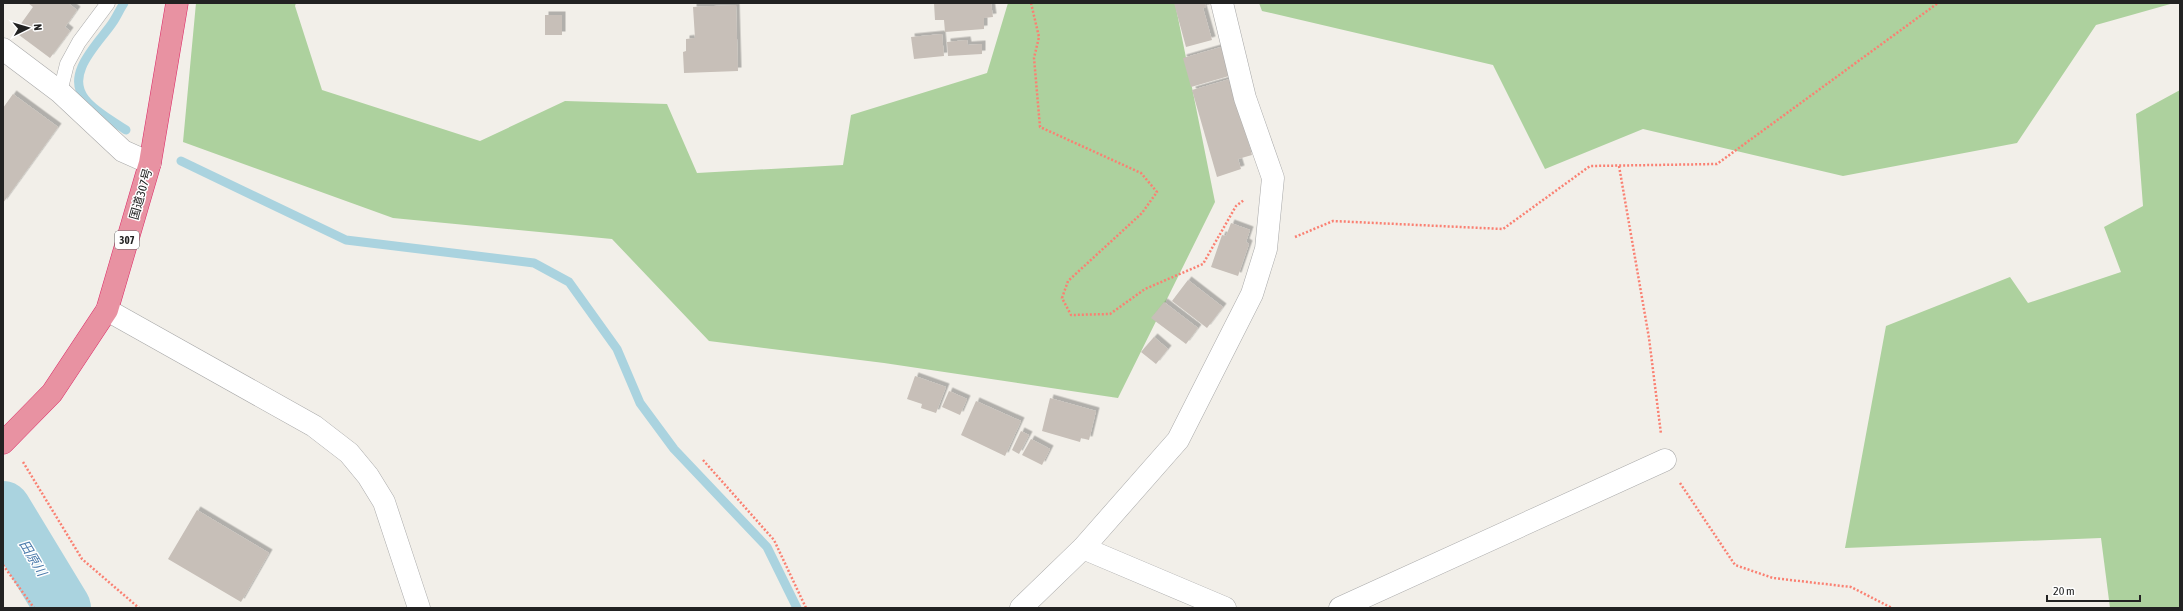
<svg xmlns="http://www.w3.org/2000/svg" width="2183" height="611" font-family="'Asap Condensed','Noto Sans JP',sans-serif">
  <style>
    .forest { fill: #add19e }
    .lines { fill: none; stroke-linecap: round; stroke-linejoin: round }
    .stream { stroke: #aad3df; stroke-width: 9 }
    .river { stroke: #aad3df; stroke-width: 56 }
    .building { fill: #c7bfb8; filter: url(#shadow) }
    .lane-casing { stroke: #a9a9a9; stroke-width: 15 }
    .street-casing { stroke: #a9a9a9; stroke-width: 23 }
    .highway-casing { stroke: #dc2a67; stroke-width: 23 }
    .path { stroke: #fa8072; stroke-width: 2.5; stroke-dasharray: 2 2; stroke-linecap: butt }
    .lane { stroke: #fff; stroke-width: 14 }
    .street { stroke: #fff; stroke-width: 22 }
    .highway { stroke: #e892a2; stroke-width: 22 }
    .labels { text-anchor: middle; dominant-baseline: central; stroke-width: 3; stroke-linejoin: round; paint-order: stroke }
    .shield { fill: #fff; stroke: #646464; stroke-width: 1 }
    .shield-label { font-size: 11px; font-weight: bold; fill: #222 }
    .street-label { font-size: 12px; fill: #222; stroke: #fff }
    .water-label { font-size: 13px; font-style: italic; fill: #4a7aab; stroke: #fff }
  </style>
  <defs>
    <filter id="shadow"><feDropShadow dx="3.5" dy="-3.5" stdDeviation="0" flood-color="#0004"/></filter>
  </defs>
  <rect width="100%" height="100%" fill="#f2efe9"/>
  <path class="forest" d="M196,3H296L295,6L322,90L480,141L565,101L667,104L697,173L843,165L851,115L987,73L1008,3H1175L1215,202L1118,398L884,363L709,341L612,239L393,218L183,142Z
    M1259,3H2174L2096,25L2017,143L1843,176L1643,129L1545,169L1493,65L1262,11Z
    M2180,90V608H2110L2101,538L1845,548L1886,326L2010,277L2028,303L2121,272L2104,227L2143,206L2136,114Z"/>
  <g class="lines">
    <path class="stream" d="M124,3C120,9 117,16 113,22C100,42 64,73 85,99C95,112 113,121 126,130
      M181,161L346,240L534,263L569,282L617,349L640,403L674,449L767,547L797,608"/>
    <path class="river" d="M3,509L63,608"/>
  </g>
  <path class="building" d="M28,3H68L77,10L65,27L70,31L50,58L15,32L33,7Z
    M934,3H991L993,17L984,18V29L945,32L944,20H935Z
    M1174,3H1205L1206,8H1203L1212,40L1186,47Z
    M736,5L738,71L684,73L683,52L686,51V39L695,38L693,7Z
    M545,15H562V35H545Z
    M942,34L944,56L914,59L911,37Z
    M967,40L968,45L982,44V54L948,56L947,42Z
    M1221,47L1229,76L1191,87L1183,58Z
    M1230,79L1252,155L1238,159L1241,169L1217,177L1192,90Z
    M13,94L58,127L3,203V108Z
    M1231,223L1250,230L1246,242L1249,244L1238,276L1211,267L1222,235L1226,236Z
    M1188,280L1223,307L1207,328L1172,301Z
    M1164,302L1198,328L1186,344L1151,318Z
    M1154,337L1168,349L1156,364L1141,352Z
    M915,376L946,387L936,413L921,408L922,404L907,399Z
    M949,391L967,399L960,415L942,407Z
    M1050,398L1096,411L1089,440L1081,438L1080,442L1042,431Z
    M976,401L1021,421L1005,456L961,435Z
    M1021,431L1029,435L1019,454L1012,450Z
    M1031,439L1050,449L1042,465L1022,455Z
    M197,510L269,553L241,602L168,559Z"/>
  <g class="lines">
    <g class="lane-casing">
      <path id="lane" d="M60,92L67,64L79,42L108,3"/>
    </g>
    <g class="street-casing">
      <path id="street" d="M3,49L60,92L123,151L150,163
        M107,310L314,426L349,453L368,476L384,502L419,608
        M1083,548L1225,608
        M1021,608L1083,548L1178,440L1252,294L1266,249L1273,178L1245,98L1222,3
        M1340,608L1665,460"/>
    </g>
    <g class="highway-casing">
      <path id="highway" d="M3,443L52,393L107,310L150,163L177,3"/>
    </g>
    <path class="path" d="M1031,3L1039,37L1034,58L1040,127L1141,173L1157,192L1142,213L1068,281L1062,298L1071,315L1110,314L1145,289L1203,264L1236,206L1244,200
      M1619,166L1649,338L1661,434
      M1295,237L1333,221L1503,229L1590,166L1717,164L1938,3
      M703,460L774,540L806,608
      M23,462L82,559L139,608
      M1680,483L1735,565L1773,578L1851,587L1892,608
      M3,565L34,608"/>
    <use href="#lane" class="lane"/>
    <use href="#street" class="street"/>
    <use href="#highway" class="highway"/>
  </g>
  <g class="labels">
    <rect class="shield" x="115" y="231" width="24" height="18" rx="3"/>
    <g class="shield-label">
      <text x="127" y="240">307</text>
    </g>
    <g class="street-label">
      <text transform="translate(141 194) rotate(-74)">国道307号</text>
    </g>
    <g class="water-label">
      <text transform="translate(33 558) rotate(59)">田原川</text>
    </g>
  </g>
  <rect width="2183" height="611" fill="none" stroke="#222222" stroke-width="8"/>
  <g transform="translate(28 28) rotate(85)" stroke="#ffffff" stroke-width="3" paint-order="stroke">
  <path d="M0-3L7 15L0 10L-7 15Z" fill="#222222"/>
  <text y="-6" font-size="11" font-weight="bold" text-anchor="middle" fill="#222222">N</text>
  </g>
  <path d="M2047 595v6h93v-6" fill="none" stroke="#222222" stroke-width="2"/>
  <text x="2053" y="595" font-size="12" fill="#222222" stroke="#ffffff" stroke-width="3" paint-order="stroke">20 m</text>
</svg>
